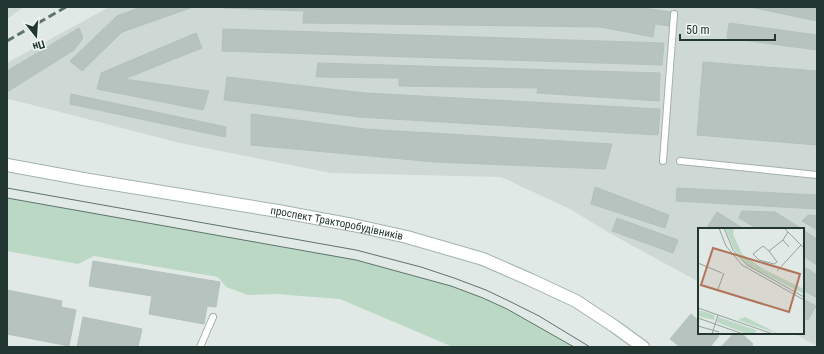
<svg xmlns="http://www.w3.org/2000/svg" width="824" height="354" font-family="'Roboto Condensed',sans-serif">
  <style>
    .built { fill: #ced8d4 }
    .green { fill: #bbd8c4 }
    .building { fill: #b6c3be; stroke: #b3c1bc }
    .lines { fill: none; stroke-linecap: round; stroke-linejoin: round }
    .lane-casing { stroke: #a4b0ac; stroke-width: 8 }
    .secondary-casing { stroke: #a1b3ad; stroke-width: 14 }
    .lane { stroke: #fff; stroke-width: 6 }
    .secondary { stroke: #fff; stroke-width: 12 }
    .tram { stroke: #5d736d; stroke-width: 1 }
    .rail { stroke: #5d736d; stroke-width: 3; stroke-dasharray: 8 4; stroke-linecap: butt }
    .labels { text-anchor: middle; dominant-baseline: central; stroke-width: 3.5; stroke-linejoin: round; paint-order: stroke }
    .street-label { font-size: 11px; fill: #233732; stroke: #f0f6f3 }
    .inset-road { fill: none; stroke: #94a29d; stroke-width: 1 }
    .view { fill: #b1745a; fill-opacity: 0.15; stroke: #b1745a; stroke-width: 2 }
    .inset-edge { fill: none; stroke: #233732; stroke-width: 2 }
  </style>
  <rect width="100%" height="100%" fill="#e0e9e5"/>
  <path class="built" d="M7,7H27L21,9L7,19Z
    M109,7H817V346L793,333H803V229H699V282L611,234L570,209L501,177L331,173L180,143L29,104L7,99V63Z"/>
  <path class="green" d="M7,198L356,260L418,277L451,286L483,298L507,309L574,347H453L340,299L276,294L248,295L226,287L218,277L94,256L78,264L7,251Z"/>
  <path class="building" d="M141,7H193L122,32L82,71L70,61L117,16Z
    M224,7H637L670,12L669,26L655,24L653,37L600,27L303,23L304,11L224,8Z
    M750,7H817V21Z
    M729,23L817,35V50L727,38Z
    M79,28L83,38L74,50L7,92V71Z
    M223,29L664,43L662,65L222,51Z
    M196,33L202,48L124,79L209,91L203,110L97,89L101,73Z
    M703,62L817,71V145L697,135Z
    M318,63L660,73L659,101L537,93L538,88L399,86V78L316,77Z
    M227,77L365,93L660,109L658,135L359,117L224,100Z
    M71,94L226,127L225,137L70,104Z
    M251,114L365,129L612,144L605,169L435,162L251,145Z
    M595,187L669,215L665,228L591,204Z
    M677,188L817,195V209L676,201Z
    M742,211L775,212L802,229H758L739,218Z
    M717,212L744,229H706Z
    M808,215L817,216V230L802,221Z
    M617,218L678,240L673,253L612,231Z
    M803,230L817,239V265L803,256Z
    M93,261L220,282L216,307L207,306L204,324L149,314L152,296L89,286Z
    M803,266L817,275V298L803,290Z
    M7,290L62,301L61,307L76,310L69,346L7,334Z
    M803,299L816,306L808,320L803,317Z
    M691,314L699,321V333H714L719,336L710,347H680L670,339Z
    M83,317L142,329L138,347H77Z
    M734,333H741L753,344L751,347H721Z"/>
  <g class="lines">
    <g class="lane-casing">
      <path id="lane" d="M663,161L674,14
        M680,161L817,175
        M200,347L213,317"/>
    </g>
    <g class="secondary-casing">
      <g id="secondary">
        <path id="s1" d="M7,165L89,180L278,211L353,225L407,237L483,259L531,280L576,301L614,326L643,347"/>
      </g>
    </g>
    <use href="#lane" class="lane"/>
    <use href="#secondary" class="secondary"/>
    <path class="tram" d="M7,188L356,250L421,267L454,278L486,290L511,302L539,316L590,347
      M7,198L356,260L418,277L451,286L483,298L507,309L574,347"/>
    <path class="rail" d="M7,41L66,7"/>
  </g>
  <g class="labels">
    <g class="street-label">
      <text stroke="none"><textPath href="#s1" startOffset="335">проспект Тракторобудівників</textPath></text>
    </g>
  </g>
  <g transform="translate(698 228)">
    <rect width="106" height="106" fill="#e0e9e5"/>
    <path d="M27,0H36L35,6L44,26L65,41L106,61V66L49,37L36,21ZM0,82L17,87L16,92L0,88ZM20,89L58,102L57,106H49L19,94ZM47,89L81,106L40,92Z" fill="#bbd8c4"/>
    <path class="inset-road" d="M21,0L28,18L44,37L106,72M26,0L35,22L49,37L106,69M86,0L106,20M90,4L85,12L91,19M71,23L65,18L55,26L61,32L76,36L79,34L71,23L85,12M0,35L24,45M79,43L103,17M20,61L26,45M0,80L75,106M0,90L45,106M0,98L21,104M14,106L20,87"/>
    <path class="view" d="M15,20L102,46L91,84L3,57Z"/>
    <rect width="106" height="106" class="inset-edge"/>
  </g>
  <rect width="824" height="354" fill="none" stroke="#233732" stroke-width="16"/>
  <g transform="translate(36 36) rotate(163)" stroke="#f0f6f3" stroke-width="3" paint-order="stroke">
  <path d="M0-3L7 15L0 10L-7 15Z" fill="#233732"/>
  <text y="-6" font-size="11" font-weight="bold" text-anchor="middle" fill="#233732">Пн</text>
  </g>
  <path d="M680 34v6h95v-6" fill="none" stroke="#233732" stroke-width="2"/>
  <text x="686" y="34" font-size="12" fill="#233732" stroke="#f0f6f3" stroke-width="3" paint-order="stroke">50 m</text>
</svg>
